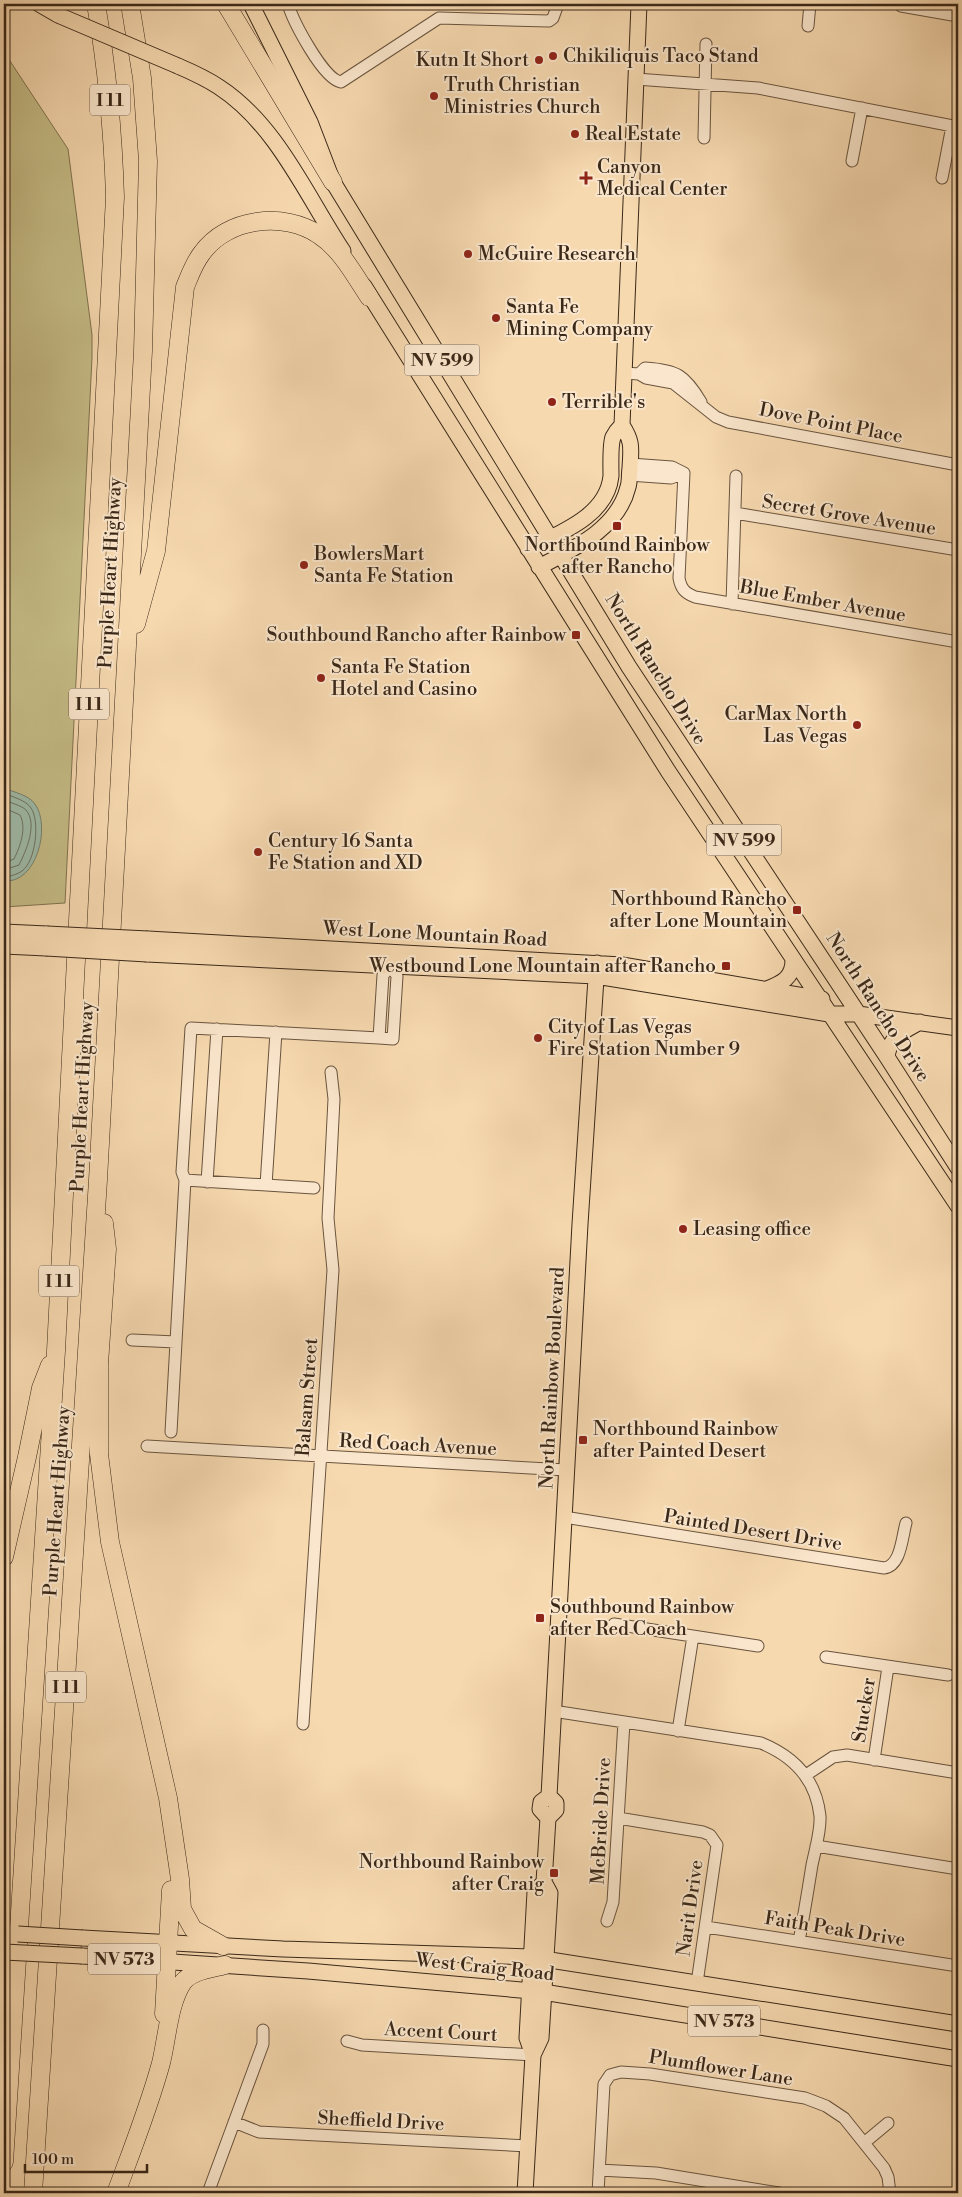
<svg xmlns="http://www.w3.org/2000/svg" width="962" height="2197" font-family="'Libre Bodoni',serif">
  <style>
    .green { fill: #c5bc86; stroke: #80724f }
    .water { fill: #9ebaa8; stroke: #76806e }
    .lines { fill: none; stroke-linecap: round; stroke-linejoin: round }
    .shore { stroke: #6c7160; stroke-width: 1 }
    .minor-casing { stroke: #69543e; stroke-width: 13 }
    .major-casing { stroke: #3a2818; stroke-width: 17 }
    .highway-casing { stroke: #3a2818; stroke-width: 19 }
    .minor { stroke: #fae6cc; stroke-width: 11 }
    .major { stroke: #f7d9b0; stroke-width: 15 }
    .highway { stroke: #f7d9b0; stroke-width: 18 }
    .major-bridge-casing { stroke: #3a2818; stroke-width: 17; stroke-linecap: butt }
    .major-bridge { stroke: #f7d9b0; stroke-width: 15 }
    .poi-dot { fill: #8f2418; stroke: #fae6cc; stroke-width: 2 }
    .labels { text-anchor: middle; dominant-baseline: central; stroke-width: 4; stroke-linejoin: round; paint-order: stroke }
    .shield { fill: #fae6cc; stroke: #74614e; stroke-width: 1 }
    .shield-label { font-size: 18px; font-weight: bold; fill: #3a2818 }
    .poi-label { font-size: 19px; fill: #3a2818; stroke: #fae6cc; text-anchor: start }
    .street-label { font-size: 19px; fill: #3a2818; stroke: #fae6cc }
  </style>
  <rect width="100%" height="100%" fill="#f7d9b0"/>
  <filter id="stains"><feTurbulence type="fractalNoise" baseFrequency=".004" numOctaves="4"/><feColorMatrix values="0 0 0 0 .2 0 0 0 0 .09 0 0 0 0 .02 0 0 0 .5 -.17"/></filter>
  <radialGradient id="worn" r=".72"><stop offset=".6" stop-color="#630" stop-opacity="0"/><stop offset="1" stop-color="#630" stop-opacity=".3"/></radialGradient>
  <path class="green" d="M4,52L68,149L92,335V358L65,903L4,907Z"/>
  <path class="water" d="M4,788C13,792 29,795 35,804C51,826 37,884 4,881Z"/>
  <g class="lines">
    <path class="shore" d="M4,793C12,797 26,800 31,808C40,821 36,861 22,871C18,874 9,877 4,877
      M4,800C10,803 21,805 26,810C38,824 26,851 19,865L4,870
      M4,808L20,815C27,828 20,847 14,859L4,863"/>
    <g class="minor-casing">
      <path id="minor" d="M288,4C293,21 323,79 341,82L439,18L549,21L553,18L558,4
        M901,6L958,16
        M808,26L810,4
        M636,79L758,88L958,127
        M704,138L706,44
        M852,161L862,108
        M942,178L952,126
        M624,373L639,374L646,378L673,383L716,417L728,422L958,465
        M639,374L645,368C677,370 685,375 701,402
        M630,464L672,467L684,473
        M684,473L679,578C681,589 685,593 695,597L958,642
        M629,475L671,478L684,473
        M735,513L958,550
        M732,604L736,476
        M185,1180L314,1188
        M207,1182L217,1029
        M266,1185L276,1032
        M132,1340L176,1342
        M171,1432L185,1180L182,1172L191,1028L379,1038L393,1039L397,976L391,966L383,975L379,1038
        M147,1446L566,1470
        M564,1517L884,1568C901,1566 902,1537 906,1523
        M614,1624L758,1646
        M826,1657L948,1675
        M553,1711L761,1743C793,1756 816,1779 820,1816C821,1831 815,1850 812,1865C808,1890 804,1915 799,1941
        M303,1724L333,1270L328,1218L334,1099L331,1072
        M678,1731L693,1636
        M874,1760L888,1667
        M806,1775L833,1757L847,1755L958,1773
        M618,1818L703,1832L710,1835L717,1845L697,1983
        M816,1846L958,1869
        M607,1921L613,1902L624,1722
        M706,1927L958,1966
        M347,2041L362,2045L533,2055
        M234,2122L259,2132L528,2146
        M864,2143L888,2123
        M599,2170L656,2173L779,2193
        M208,2193L263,2044V2030
        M598,2193L604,2084L610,2075L621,2072L650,2074L805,2098L826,2106L844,2118L884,2168L888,2177L890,2193"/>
    </g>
    <g class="major-casing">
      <path id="major" d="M39,4L58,15
        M251,4L310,122L333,182L629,667L887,1057L958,1168
        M178,66C192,72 207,79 219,87C277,125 306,195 343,251
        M364,286L668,771L958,1206
        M528,549C560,533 607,516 611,476C611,466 610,445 613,437C615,433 619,428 622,425L639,4
        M539,567C573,549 618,529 628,487C630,481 629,474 630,468C631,448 633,442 622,425
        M4,932L47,934
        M148,939L622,965L822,999
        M4,946L46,948
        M147,954L596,976L829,1014H858L958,1028
        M767,989C782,983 793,978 793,960
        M887,1057C889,1037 904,1031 920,1022
        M548,1818L540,1809L541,1802L549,1796L580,1224L597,963
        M4,1933L18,1934
        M83,1938L283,1949L531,1957L958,2024
        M82,1956L308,1971L543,1992L958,2059
        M533,2055L527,2038L535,1892L544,1882
        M525,2193L533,2055L541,2038L550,1893L544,1882L548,1818L556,1810V1803L549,1796"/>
    </g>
    <g class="highway-casing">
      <path id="highway" d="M226,4L333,182
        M136,624L156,551L185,287C190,275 194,263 202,253C227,218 284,211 319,235C341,249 355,276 369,297
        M104,1223L107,1249L99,1364V1454L110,1542L168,1798L180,1879L182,1909L193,1929L223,1946
        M4,1557L27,1457L41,1388L50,1365
        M164,2014L171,1890
        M4,2162L56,1351L115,197C113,132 107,68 96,4
        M33,2193L98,1180L143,351L148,161L142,78L130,4
        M116,2193C132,2150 149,2107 161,2063C167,2039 169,2002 183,1982C193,1970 211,1969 225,1965"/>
    </g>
    <use href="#minor" class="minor"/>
    <use href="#major" class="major"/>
    <use href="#highway" class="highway"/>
    <g class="major-bridge-casing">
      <path id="major-bridge" d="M58,15L178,66
        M47,934L148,939
        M46,948L147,954
        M18,1934L83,1938
        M4,1952L82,1956"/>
    </g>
    <use href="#major-bridge" class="major-bridge"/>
  </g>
  <g class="poi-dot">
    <circle cx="553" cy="56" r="5"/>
    <circle cx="539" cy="60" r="5"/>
    <circle cx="434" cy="96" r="5"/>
    <circle cx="575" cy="134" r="5"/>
    <path d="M583.5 170.5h5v5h5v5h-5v5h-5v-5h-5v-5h5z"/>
    <circle cx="468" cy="254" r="5"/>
    <circle cx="496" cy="318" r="5"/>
    <circle cx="552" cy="402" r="5"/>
    <rect x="612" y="521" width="10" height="10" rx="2.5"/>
    <circle cx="304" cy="565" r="5"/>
    <rect x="571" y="630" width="10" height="10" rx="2.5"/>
    <circle cx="321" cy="678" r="5"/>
    <circle cx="857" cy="725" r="5"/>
    <circle cx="258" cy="852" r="5"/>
    <rect x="792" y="905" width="10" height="10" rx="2.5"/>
    <rect x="721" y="961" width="10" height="10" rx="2.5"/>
    <circle cx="538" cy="1038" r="5"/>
    <circle cx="683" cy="1229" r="5"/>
    <rect x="578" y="1435" width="10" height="10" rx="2.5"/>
    <rect x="535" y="1613" width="10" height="10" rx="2.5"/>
    <rect x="549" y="1868" width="10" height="10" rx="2.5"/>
  </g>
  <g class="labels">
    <g class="shield">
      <rect x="90" y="84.5" width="40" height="31" rx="4"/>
      <rect x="404.5" y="344.5" width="75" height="31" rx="4"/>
      <rect x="69" y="688.5" width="40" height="31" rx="4"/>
      <rect x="706.5" y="824.5" width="75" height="31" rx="4"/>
      <rect x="39" y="1265.5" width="40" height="31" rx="4"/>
      <rect x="46" y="1671.5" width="40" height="31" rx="4"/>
      <rect x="88" y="1943.5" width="72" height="31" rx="4"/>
      <rect x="688" y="2005.5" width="72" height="31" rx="4"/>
    </g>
    <g class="shield-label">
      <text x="110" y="100">I 11</text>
      <text x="442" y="360">NV 599</text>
      <text x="89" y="704">I 11</text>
      <text x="744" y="840">NV 599</text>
      <text x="59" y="1281">I 11</text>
      <text x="66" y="1687">I 11</text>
      <text x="124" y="1959">NV 573</text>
      <text x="724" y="2021">NV 573</text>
    </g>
    <g class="poi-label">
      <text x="563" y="56">Chikiliquis Taco Stand</text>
      <text x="529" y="60" text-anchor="end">Kutn It Short</text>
      <text x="444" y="85">Truth Christian<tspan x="444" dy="22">Ministries Church</tspan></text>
      <text x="585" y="134">Real Estate</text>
      <text x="597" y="167">Canyon<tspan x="597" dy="22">Medical Center</tspan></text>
      <text x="478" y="254">McGuire Research</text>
      <text x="506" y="307">Santa Fe<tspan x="506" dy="22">Mining Company</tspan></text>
      <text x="562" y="402">Terrible's</text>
      <text x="617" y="545" text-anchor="middle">Northbound Rainbow<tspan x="617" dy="22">after Rancho</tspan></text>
      <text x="314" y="554">BowlersMart<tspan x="314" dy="22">Santa Fe Station</tspan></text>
      <text x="566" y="635" text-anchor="end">Southbound Rancho after Rainbow</text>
      <text x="331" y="667">Santa Fe Station<tspan x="331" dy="22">Hotel and Casino</tspan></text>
      <text x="847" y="714" text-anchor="end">CarMax North<tspan x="847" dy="22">Las Vegas</tspan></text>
      <text x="268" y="841">Century 16 Santa<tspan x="268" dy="22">Fe Station and XD</tspan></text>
      <text x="787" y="899" text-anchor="end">Northbound Rancho<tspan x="787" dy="22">after Lone Mountain</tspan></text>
      <text x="716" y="966" text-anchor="end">Westbound Lone Mountain after Rancho</text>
      <text x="548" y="1027">City of Las Vegas<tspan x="548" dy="22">Fire Station Number 9</tspan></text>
      <text x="693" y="1229">Leasing office</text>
      <text x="593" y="1429">Northbound Rainbow<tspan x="593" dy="22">after Painted Desert</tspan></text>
      <text x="550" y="1607">Southbound Rainbow<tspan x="550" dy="22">after Red Coach</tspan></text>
      <text x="544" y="1862" text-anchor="end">Northbound Rainbow<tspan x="544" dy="22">after Craig</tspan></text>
    </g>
    <g class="street-label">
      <text transform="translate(831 423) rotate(11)">Dove Point Place</text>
      <text transform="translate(849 515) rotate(9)">Secret Grove Avenue</text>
      <text transform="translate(110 573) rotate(-87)">Purple Heart Highway</text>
      <text transform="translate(823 601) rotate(10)">Blue Ember Avenue</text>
      <text transform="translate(656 669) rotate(58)">North Rancho Drive</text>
      <text transform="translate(435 934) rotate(3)">West Lone Mountain Road</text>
      <text transform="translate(878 1007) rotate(57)">North Rancho Drive</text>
      <text transform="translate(82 1097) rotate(-87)">Purple Heart Highway</text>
      <text transform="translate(552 1378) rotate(-87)">North Rainbow Boulevard</text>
      <text transform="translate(307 1397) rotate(-86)">Balsam Street</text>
      <text transform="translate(418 1445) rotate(3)">Red Coach Avenue</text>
      <text transform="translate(57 1501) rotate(-86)">Purple Heart Highway</text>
      <text transform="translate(753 1530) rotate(9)">Painted Desert Drive</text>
      <text transform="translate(864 1710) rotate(-81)">Stucker</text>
      <text transform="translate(601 1821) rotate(-87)">McBride Drive</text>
      <text transform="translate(690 1908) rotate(-82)">Narit Drive</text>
      <text transform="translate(835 1929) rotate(9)">Faith Peak Drive</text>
      <text transform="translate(485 1967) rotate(6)">West Craig Road</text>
      <text transform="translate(441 2032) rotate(3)">Accent Court</text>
      <text transform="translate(721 2068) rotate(9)">Plumflower Lane</text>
      <text transform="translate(381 2121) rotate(3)">Sheffield Drive</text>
    </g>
  </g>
  <rect width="962" height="2197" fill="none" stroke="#f7d9b0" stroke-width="20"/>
  <rect x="5" y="5" width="952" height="2187" fill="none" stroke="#3a2818" stroke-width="2.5"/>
  <rect x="10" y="10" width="942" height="2177" fill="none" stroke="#3a2818"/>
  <path d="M25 2164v8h122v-8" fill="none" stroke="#3a2818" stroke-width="2.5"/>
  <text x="32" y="2164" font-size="15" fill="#3a2818" stroke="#fae6cc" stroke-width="4" paint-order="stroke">100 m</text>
  <rect width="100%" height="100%" filter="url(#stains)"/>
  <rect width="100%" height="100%" fill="url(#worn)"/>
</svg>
